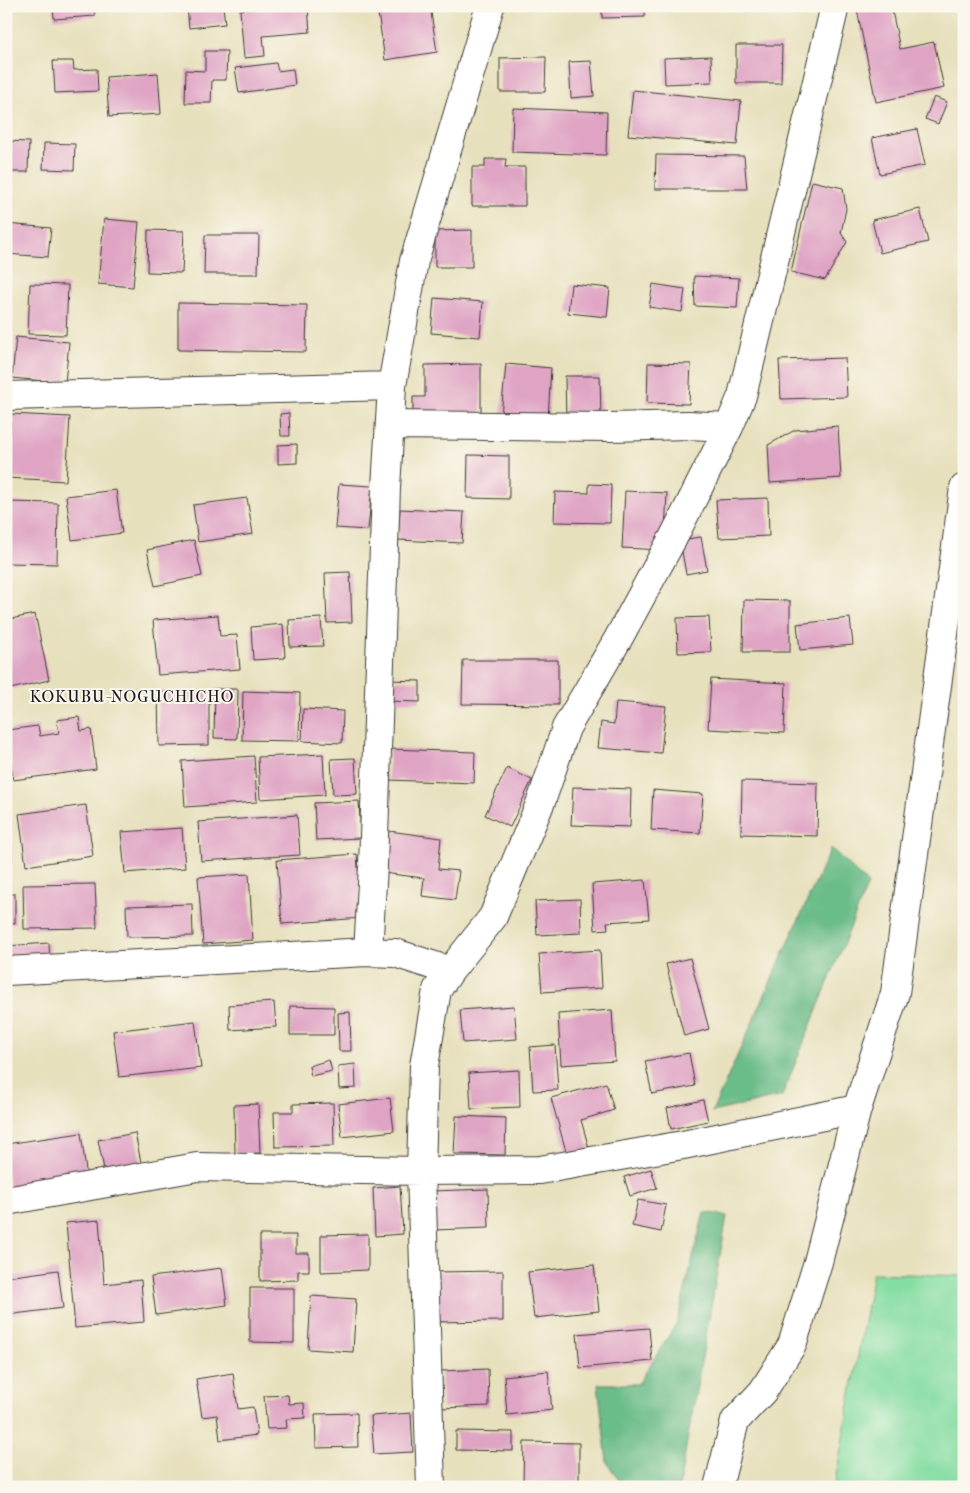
<svg xmlns="http://www.w3.org/2000/svg" width="970" height="1493" font-family="'IM FELL French Canon',serif">
  <style>
    .green { fill: #84dda2; stroke: #507c5f }
    .forest { fill: #6bbc88; stroke: #446c52 }
    .building { fill: #dfa4c4 }
    .lines { fill: none; stroke-linecap: round; stroke-linejoin: round }
    .minor-casing { stroke: #3a3934; stroke-width: 30 }
    .tertiary-casing { stroke: #3a3934; stroke-width: 30 }
    .minor { stroke: #fff; stroke-width: 28 }
    .tertiary { stroke: #fff; stroke-width: 28 }
    .labels { text-anchor: middle; dominant-baseline: central; stroke-width: 4; stroke-linejoin: round; paint-order: stroke }
    .quarter-label { font-size: 16px; letter-spacing: 1px; fill: #1c1c1c; stroke: #fbf7ec }
  </style>
  <rect width="100%" height="100%" fill="#fbf7ec"/>
  <filter id="ink" filterUnits="userSpaceOnUse"><feTurbulence type="fractalNoise" baseFrequency=".02" numOctaves="2"/><feDisplacementMap in="SourceGraphic" scale="10" xChannelSelector="R" yChannelSelector="G"/><feConvolveMatrix kernelMatrix="1 2 1 2 8 2 1 2 1" color-interpolation-filters="sRGB"/></filter>
  <filter id="wash" filterUnits="userSpaceOnUse"><feTurbulence type="fractalNoise" baseFrequency=".0096" numOctaves="4" result="noise"/><feDisplacementMap in="SourceGraphic" scale="20" xChannelSelector="R" yChannelSelector="G"/><feGaussianBlur stdDeviation="1.12" result="paint"/><feColorMatrix in="noise" values="0 0 0 0 0 0 0 0 0 0 0 0 0 0 0 0 0 1.4 0 .05"/><feComposite in="paint" operator="in"/></filter>
  <g filter="url(#wash)">
    <rect width="100%" height="100%" fill="#e7e0bd"/>
    <path class="green" d="M873,1273L964,1276V1487H834Z"/>
    <path class="forest" d="M831,848L868,884L782,1096L712,1112Z
      M704,1212L727,1216L679,1487H623L607,1462L598,1384H638L677,1323Z"/>
    <g id="blocks">
      <path class="building" d="M53,6H94L95,16L54,19Z
        M187,6H223L225,24L189,28Z
        M276,6H308L310,32L263,36L265,56L244,58L240,10Z
        M377,6H430L437,52L385,60Z
        M602,6H645V17L602,18Z
        M875,6H891L900,49L934,42L944,88L876,102L857,10Z
        M736,45H782L781,83H736Z
        M205,51H227L226,80H212L211,103H185L186,70L205,71Z
        M711,56L712,82L665,84L664,58Z
        M546,57L545,92H500V58Z
        M53,61H73L74,70L97,69L98,91L55,93Z
        M591,61L594,96L571,98L569,62Z
        M276,63L278,71L293,69L295,85L239,93L235,68Z
        M158,73L161,114L109,117L106,77Z
        M633,90L741,101L737,145L628,135Z
        M934,97L947,102L938,124L925,119Z
        M513,108L607,112L606,155L512,152Z
        M917,129L925,165L880,174L872,138Z
        M6,141L29,142L28,172H6Z
        M44,143L75,144L74,170L43,169Z
        M656,155L744,156L747,189H655Z
        M485,159H506L505,167H525V206H472V167H485Z
        M812,181L843,188L846,209L841,233L847,242L825,280L791,272Z
        M920,209L928,242L880,253L872,220Z
        M104,219L139,222L133,287L98,284Z
        M6,224L51,228L48,257L6,254Z
        M148,230L184,231L182,273L147,272Z
        M472,230V267H435V231Z
        M205,235H259L258,274H204Z
        M694,276L739,278L737,308L695,306Z
        M30,284L68,285L66,335L28,334Z
        M571,284L610,288L607,317L568,313Z
        M653,284L685,289L682,312L649,307Z
        M434,298L483,302L480,337L431,333Z
        M178,303L307,305L306,352L178,350Z
        M16,337L69,342L65,383L12,378Z
        M845,358L847,397L781,399L779,360Z
        M648,363L691,364L689,404L647,403Z
        M481,364V416L413,417V397H425V365Z
        M506,364L551,368L548,419L501,415Z
        M565,376H600L601,418L566,419Z
        M289,413L290,436H281L280,414Z
        M11,414L70,417L66,481L6,478V435H10Z
        M838,426L841,478L770,483L768,445L795,430Z
        M297,444V463L278,464V445Z
        M468,455L509,456V499L467,498Z
        M339,484L372,486L368,530L335,528Z
        M589,484L611,485L610,523L554,522L555,492L589,493Z
        M116,490L122,533L72,540L66,496Z
        M625,491L667,493L664,550L622,548Z
        M247,498L253,534L198,542L193,505Z
        M768,498L769,536L719,538L716,500Z
        M6,502L58,503L57,564L6,563Z
        M400,509L464,512L462,543L398,540Z
        M701,537L707,570L686,574L680,540Z
        M194,540L202,576L155,586L147,550Z
        M350,572L352,622L327,623L325,573Z
        M744,600L790,601V652H743Z
        M35,614L49,680L6,690V620Z
        M218,615L220,636L237,635L240,669L158,675L153,620Z
        M709,617L711,652L678,653L677,618Z
        M321,618L323,646L290,647L289,620Z
        M850,618L853,645L800,650L797,624Z
        M283,624L285,658L253,660L251,627Z
        M463,660H558V705L462,704Z
        M711,679L786,683L784,733L708,729Z
        M387,680L420,681V702L386,701Z
        M215,689H238L237,739L214,738Z
        M209,691V745L159,746L158,692Z
        M243,691L300,693L299,741L242,740Z
        M616,702L666,706L661,753L598,748L601,722L614,724Z
        M303,709L343,711L342,743L302,741Z
        M79,717L81,731L91,729L96,769L13,780L7,730L38,726L40,736L59,733L57,720Z
        M389,749L475,752L474,783L388,780Z
        M323,754L325,795L260,799L258,757Z
        M254,756L257,802L185,807L182,761Z
        M355,758L357,794L333,795L331,759Z
        M507,768L532,780L510,827L485,815Z
        M742,781L818,783L817,836L741,834Z
        M573,787L631,789L630,827L571,825Z
        M653,790L703,794L700,833L651,830Z
        M359,801L361,838L316,840L314,803Z
        M86,805L93,856L26,866L19,814Z
        M297,815L300,855L201,861L198,822Z
        M6,820H11L12,862L6,863Z
        M182,828L185,868L125,873L121,832Z
        M389,831L441,838L438,869L459,871L455,900L422,896L424,878L383,873Z
        M357,854L362,918L282,924L277,860Z
        M249,874L253,940L203,944L198,877Z
        M645,880L649,919L607,922L608,929L595,930L592,884Z
        M95,884L97,928L24,929L23,885Z
        M6,894H15V923H6Z
        M580,899L581,933L537,935L535,901Z
        M192,904L193,936L127,937L126,906Z
        M49,943L50,961L6,964V946Z
        M600,950L602,988L542,992L539,954Z
        M690,958L709,1029L684,1036L666,964Z
        M274,1002L276,1027L230,1030L229,1005Z
        M290,1006L334,1007V1035H290Z
        M514,1006L517,1039L463,1043L460,1010Z
        M612,1010L615,1061L561,1065L558,1014Z
        M350,1012L351,1051H339L338,1013Z
        M195,1021L201,1068L119,1077L113,1031Z
        M555,1045L558,1090L533,1091L530,1047Z
        M689,1053L695,1086L652,1094L645,1061Z
        M329,1060L332,1071L311,1076L309,1066Z
        M355,1064L356,1088L339,1089L338,1066Z
        M519,1070L520,1107L471,1109L469,1073Z
        M606,1083L614,1110L581,1120L590,1152L568,1158L551,1098Z
        M390,1098L394,1131L342,1137L338,1104Z
        M703,1100L708,1121L671,1129L667,1108Z
        M333,1103L334,1146L275,1147L274,1112H293V1104Z
        M258,1104L260,1153L235,1154L234,1105Z
        M456,1116L506,1118L505,1155L454,1154Z
        M81,1133L87,1178L10,1190L6,1167V1144Z
        M135,1133L142,1167L105,1174L98,1140Z
        M651,1169L657,1188L630,1196L624,1177Z
        M400,1186L403,1234L375,1236L373,1188Z
        M488,1189L489,1228L433,1230L432,1191Z
        M638,1200L666,1205L661,1232L632,1226Z
        M99,1220L104,1284L141,1280L144,1322L75,1328L66,1223Z
        M368,1234V1270L321,1272V1235Z
        M260,1235H296V1253H309V1271H298V1280L260,1281Z
        M594,1265L599,1311L534,1318L528,1272Z
        M222,1268L227,1305L156,1315L151,1277Z
        M58,1270L63,1308L6,1315V1277Z
        M503,1271V1321L432,1322V1272Z
        M250,1288H294V1343L250,1342Z
        M311,1296L356,1299L353,1352L308,1349Z
        M649,1328L652,1361L580,1368L577,1334Z
        M488,1369L489,1406L442,1408L441,1371Z
        M548,1371L552,1410L507,1415L504,1376Z
        M233,1373L238,1409L253,1407L257,1435L220,1440L217,1415L202,1417L196,1379Z
        M288,1395L289,1404L304,1403L305,1418L286,1419L287,1428L267,1429L264,1396Z
        M357,1413L358,1447L316,1448L315,1414Z
        M411,1413L413,1452L374,1454L371,1416Z
        M456,1431L513,1432V1451L456,1450Z
        M524,1442L579,1443V1483H523Z"/>
    </g>
  </g>
  <g filter="url(#ink)">
    <use href="#blocks" fill-opacity="0" stroke="#3a3934" stroke-width="1"/>
    <g class="lines">
      <g class="minor-casing">
        <path id="minor" d="M6,396L392,386
          M390,425L610,427L688,425L729,427
          M368,952L373,866L386,488L392,386L414,261L490,6
          M6,971L368,952L395,953L450,971
          M6,1201L197,1167L421,1171L540,1170L683,1145L857,1109
          M431,1487L421,1171L424,1066L437,990L450,971L493,917L542,799L566,728L618,639L674,536L729,427L742,396L835,6"/>
      </g>
      <g class="tertiary-casing">
        <path id="tertiary" d="M718,1487L735,1421L763,1391L792,1345L818,1262L857,1109L895,993L964,488"/>
      </g>
      <use href="#minor" class="minor"/>
      <use href="#tertiary" class="tertiary"/>
    </g>
  </g>
  <g class="labels">
    <g class="quarter-label">
      <text x="132" y="696">KOKUBU-NOGUCHICHO</text>
    </g>
  </g>
  <rect width="970" height="1493" fill="none" stroke="#fbf7ec" stroke-width="25"/>
</svg>
